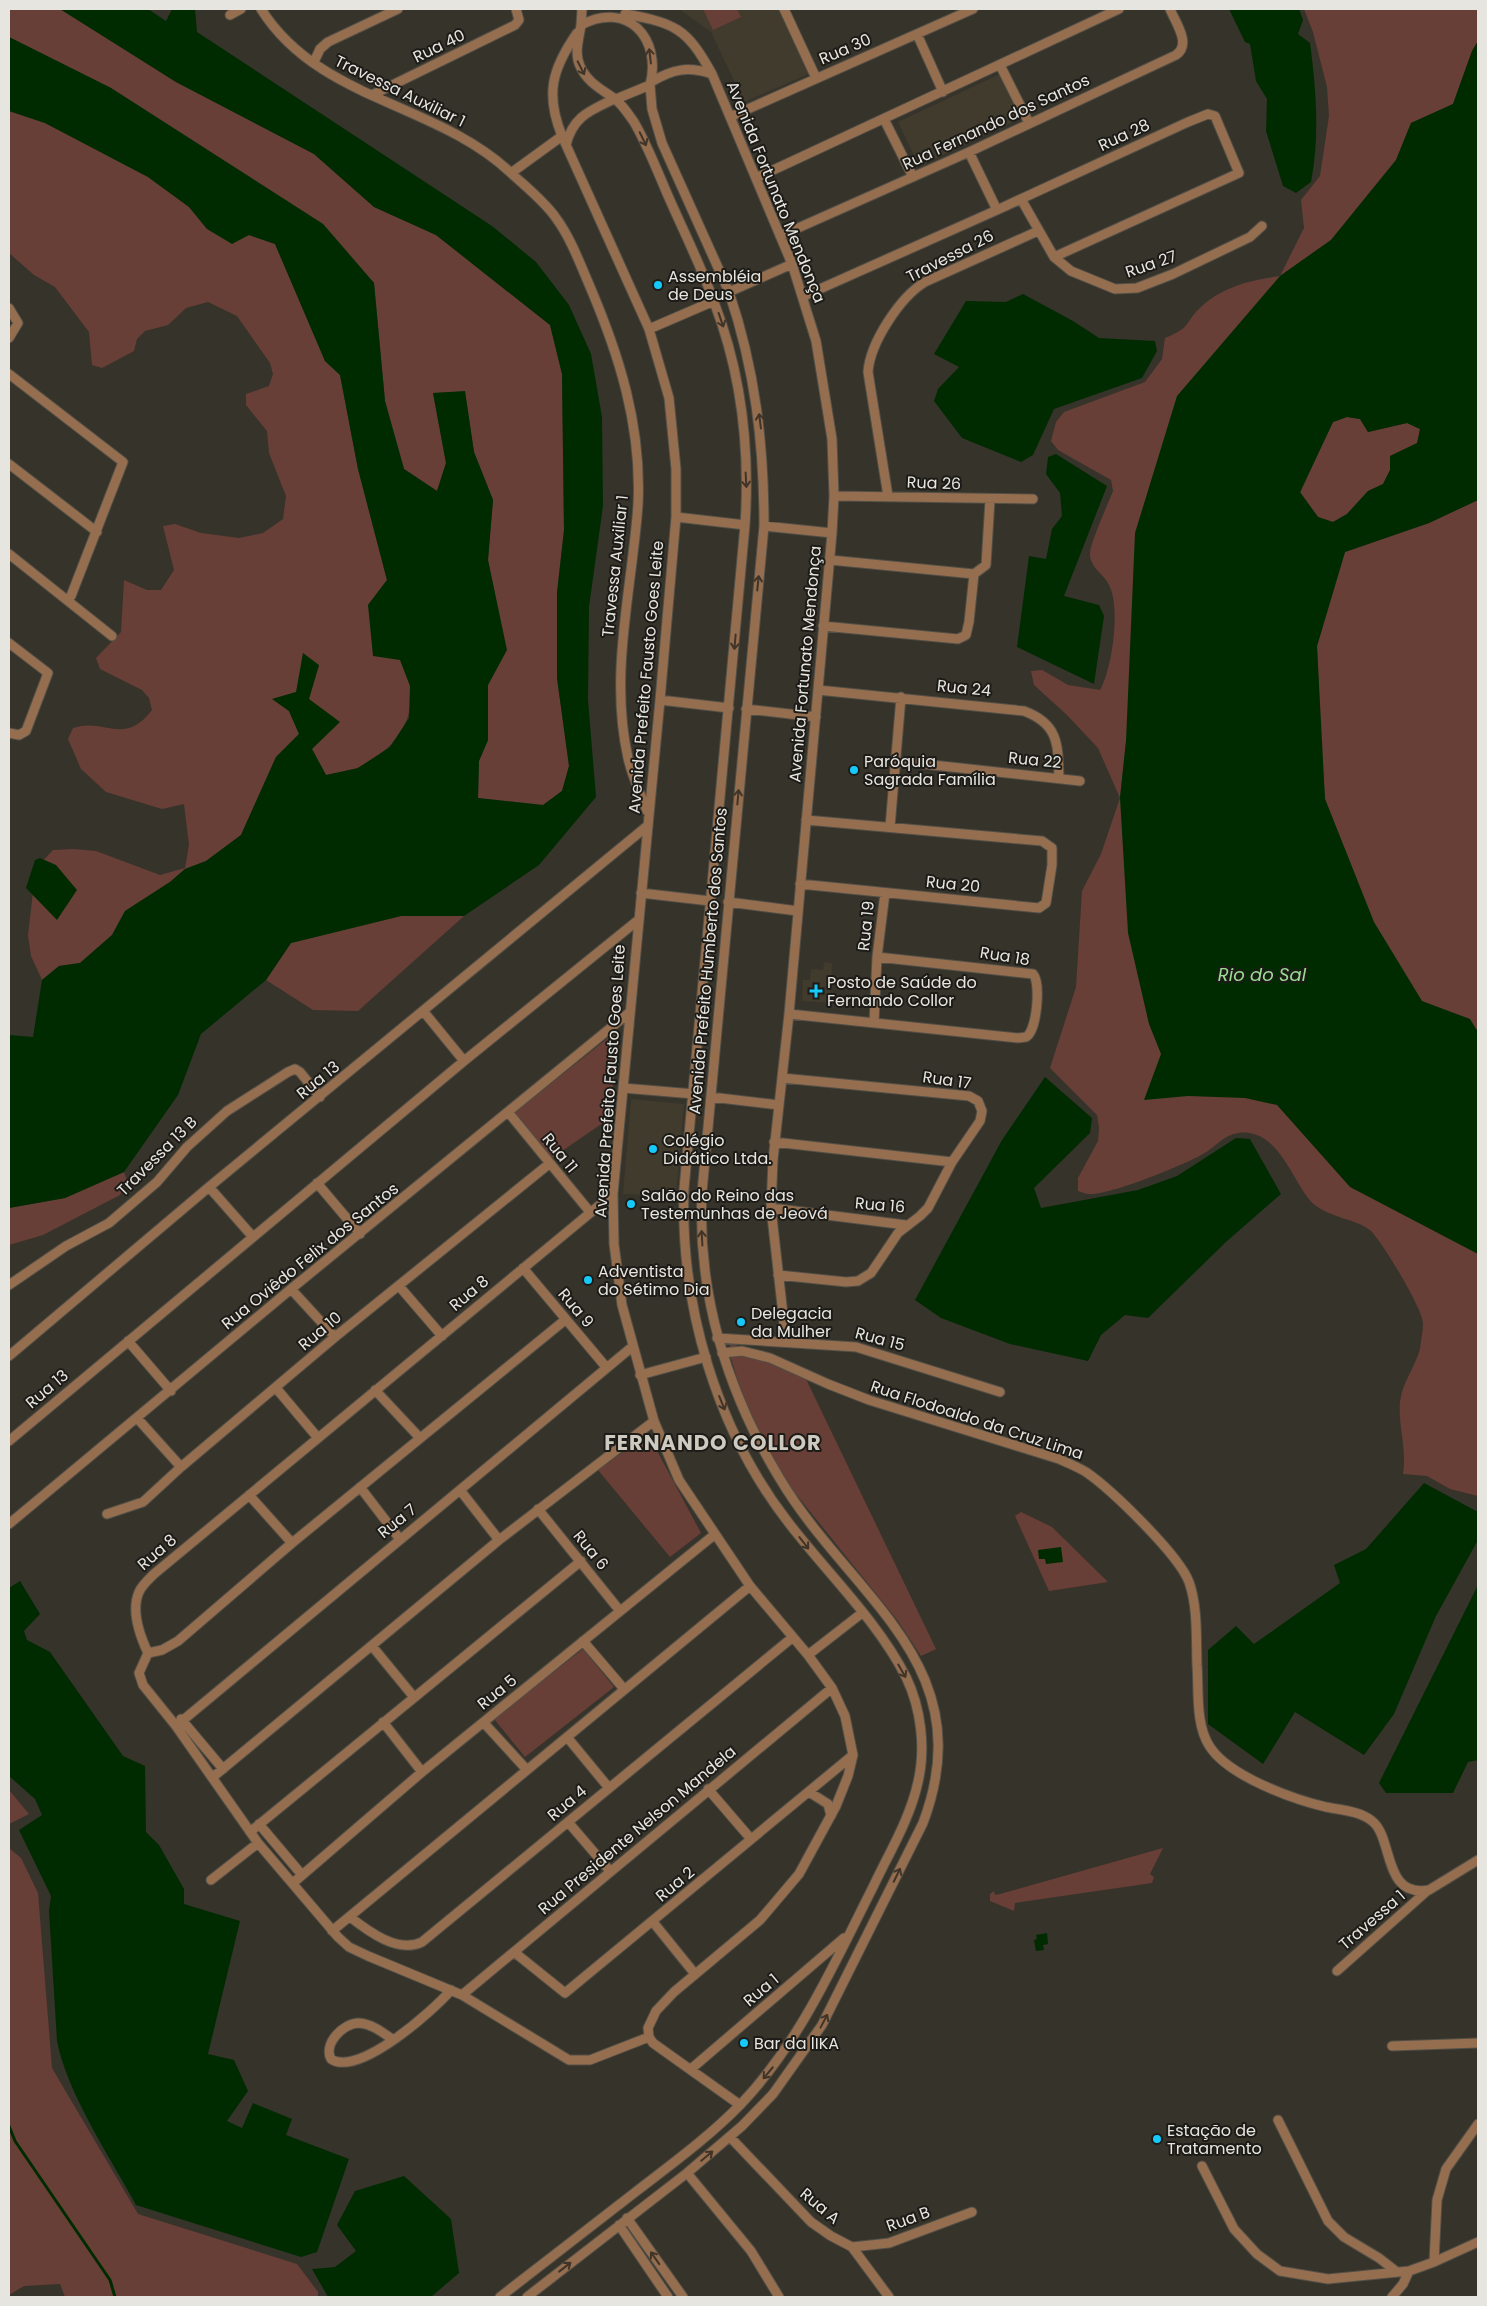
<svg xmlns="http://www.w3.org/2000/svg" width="1487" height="2306" font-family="Poppins,sans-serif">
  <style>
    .built { fill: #413b2d }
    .green { fill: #683f37 }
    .water { fill: #002b00; fill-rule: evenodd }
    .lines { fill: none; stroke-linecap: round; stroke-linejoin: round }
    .stream { stroke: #002b00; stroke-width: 3 }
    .minor-casing { stroke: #524f47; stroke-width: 11 }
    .minor { stroke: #956e4f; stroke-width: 9 }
    .oneway { stroke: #403428 }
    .poi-dot { fill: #15cafb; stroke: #1c1b17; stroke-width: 2 }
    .labels { text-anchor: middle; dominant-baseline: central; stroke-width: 4; stroke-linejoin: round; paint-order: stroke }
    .street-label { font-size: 16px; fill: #e7e5df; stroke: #1c1b17 }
    .poi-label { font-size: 16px; fill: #e7e5df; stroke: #1c1b17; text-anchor: start }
    .water-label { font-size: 18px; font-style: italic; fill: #9bdc93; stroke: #1c1b17 }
    .district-label { font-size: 21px; font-weight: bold; letter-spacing: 1px; fill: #cfcac0; stroke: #1c1b17 }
  </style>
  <rect width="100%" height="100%" fill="#36332a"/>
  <path class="built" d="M679,9H782L811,73L744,102L711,32Z
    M1000,74L1021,118L919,166L898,122Z
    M824,962L832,963L830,1003L802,1001L803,980H810L811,969L823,970Z
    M631,1099L684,1104L676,1196L623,1194Z"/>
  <path class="green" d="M9,9H60L176,82L314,154L374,207L436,235L550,325L562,374L564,530L557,593V678L569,766L562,791L543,805L478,798L479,761L488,740V685L506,650L488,560L493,500L474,452L465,392L433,393L446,463L437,491L404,469L385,401L374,283L323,224L111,88L9,37Z
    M703,9H737L741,17L713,30Z
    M1304,9H1478V41L1472,51L1453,104L1411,123L1396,160L1331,240L1280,276L1126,741L1120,798L1357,880L1325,799L1321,744L1317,646L1345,552L1429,523L1478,500V1496L1450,1489L1427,1476L1403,1474C1407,1449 1398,1426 1400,1402C1402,1383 1415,1367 1420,1349C1421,1341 1423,1330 1423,1323C1422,1307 1382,1242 1371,1231C1357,1218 1323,1218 1308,1198C1289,1173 1276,1128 1238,1133C1223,1135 1216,1147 1203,1154C1184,1165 1108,1196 1089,1194C1086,1194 1082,1192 1078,1191V1178L1098,1141L1099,1128L1097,1115L1050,1068L1076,987L1082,891L1101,854L1120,798L1098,748L1067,715L1034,685L1031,671L1042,670L1068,685L1100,690C1112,670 1121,607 1109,585C1104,574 1089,567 1090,553C1091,541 1108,504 1113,491L1111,480L1058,450L1051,441L1056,422L1064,412L1145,382L1162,359L1165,338C1193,327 1184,322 1202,306C1224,286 1252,280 1280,276L1304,228L1301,200L1320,176L1329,116L1327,87L1313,32Z
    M9,111L45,123L148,177L189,207L207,229L249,235L275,244L325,361L340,375L358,469L387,580L368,605C380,626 407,664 410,686C416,723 391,752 359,767C350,772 336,773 326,775L312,749L309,698L319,665L296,692L273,699L289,711L299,734L276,757L241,835L206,861L185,869L170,882L125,911L112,935L80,963L59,966L42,980L31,956L28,935L35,875L38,866L53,850L74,849L96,851L160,875L185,868L189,845L184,804L162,809L106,792L81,769L68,739L73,728C105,717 124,747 152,710L149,698L142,690L100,669L96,658L121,632L124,580L147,590H161L174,570L163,526L175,524L201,533L239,538L263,533L283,519L286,496L269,453L267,431L246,405V394L269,386L273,374L270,363L237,316L208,302L186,308L168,325L145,331L137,339L134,351L102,368L92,365L89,332L55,287L34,275L9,253Z
    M1347,417L1360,419L1368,432L1407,423L1420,429L1418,443L1390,456V470L1383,484L1368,491L1347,514L1333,522L1318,517L1300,493L1333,422Z
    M401,916H464L358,1011L313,1010L266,980L291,943Z
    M618,1030L610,1118L552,1158L514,1113Z
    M124,1172L127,1180L120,1195L43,1235L9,1245V1208L65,1198Z
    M730,1343L774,1359L805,1377L936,1649L921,1656L898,1621L783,1478L744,1400L730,1355Z
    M648,1434L701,1533L670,1557L598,1470Z
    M1021,1512L1052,1527L1108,1582L1049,1591L1015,1516Z
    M583,1649L614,1687L525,1757L494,1719Z
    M9,1790L29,1814L9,1824Z
    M9,1848L21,1858L38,1893L52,2068L138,2214L297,2264L318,2292V2297H65L60,2284L24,2286L9,2295Z
    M1163,1848L1150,1874L1154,1877L1152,1883L1015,1903L1014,1911L990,1901V1894L994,1891L995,1895L1000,1894Z"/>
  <path class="water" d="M60,9H148L166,21L172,9H195L197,32L492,226L536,262L569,305L591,354L602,417L603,506L589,607L588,700L596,797L539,865L464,916H401L291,943L266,980L201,1034L178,1095L124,1172L65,1198L9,1208V1035L33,1037L42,980L59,966L80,963L112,935L125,911L170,882L185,869L206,861L241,835L276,757L299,734L289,711L272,699L296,692L303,653L319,665L309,699L340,722L312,749L326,775L358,768L390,747L409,718L410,686L400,660L373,656L368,605L387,580L358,469L340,375L325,361L275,244L249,235L232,244L207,229L189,207L148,177L45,123L9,111V37L111,88L323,224L374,283L385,401L404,469L437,491L446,463L433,393L465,391L474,452L493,500L488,560L507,650L488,685V740L479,761L478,798L543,805L562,791L569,766L557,678V593L564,530L562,374L550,325L436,235L374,207L314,154L176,82Z
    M1229,9H1299L1303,20L1298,34L1310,43C1316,88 1320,137 1311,182L1296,193L1283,186L1266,131L1267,99L1256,81L1250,44L1245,42Z
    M1478,41V500L1429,523L1345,552L1317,646L1325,799L1374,922L1422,1001L1470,1019L1478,1032V1254L1350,1187L1277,1105L1245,1098L1188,1096L1144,1100L1161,1054L1149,1024L1128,933L1120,798L1126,741L1135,533L1177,396L1280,276L1331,240L1396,160L1411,123L1453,104L1472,51ZM1347,417L1360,419L1368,432L1407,423L1420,429L1417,443L1390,456V470L1383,484L1368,491L1347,514L1333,522L1318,517L1300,492L1333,422Z
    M1023,294L1073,321L1099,338L1155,341L1157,351L1142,378L1054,409L1033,455L1021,462L962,438L934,401L938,389L959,367L934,354L966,301L1006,302Z
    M1056,454L1107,486L1064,596L1099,605L1104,616L1094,684L1017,647L1029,556L1046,559L1052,529L1062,516L1060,493L1046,474L1048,457Z
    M40,858L56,865L77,890L57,920L26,888L35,860Z
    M1045,1077L1092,1118L1090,1133L1034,1188L1041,1208L1138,1190L1177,1176L1236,1138L1250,1139L1281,1194L1227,1241L1148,1318L1125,1315L1101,1335L1088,1361L1010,1344L941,1318L915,1300L1002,1140Z
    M1424,1483L1478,1512V1540L1436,1616L1394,1714L1364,1755L1295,1712L1263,1764L1208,1724V1650L1236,1626L1254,1644L1340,1583L1334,1565L1366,1549Z
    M1061,1547L1063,1562L1046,1564L1045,1559H1039L1038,1550Z
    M20,1581L40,1614L24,1631L27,1640L50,1652L123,1756L145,1766L146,1832L159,1845L184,1889V1904L240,1921L208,2054L234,2060L248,2091L227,2121L242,2128L253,2103L292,2119L286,2135L349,2159L317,2252L301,2257L136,2205C110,2157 67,2093 57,2041L49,1911L51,1896L19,1830L42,1815L35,1799L9,1776V1588Z
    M1478,1585V1760L1468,1762L1453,1793H1386L1379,1783Z
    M1047,1933L1048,1944L1043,1945L1044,1950L1036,1951L1034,1940L1037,1939L1036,1935Z
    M404,2176L451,2219L459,2273L431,2297H328L312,2269L335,2267L356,2251L337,2225L355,2191Z"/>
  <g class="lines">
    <path class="stream" d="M9,2126L15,2141L110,2280L115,2297"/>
    <g class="minor-casing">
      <path id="minor" d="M261,9C319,101 436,102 511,173L562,136
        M784,9L816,78
        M625,14C675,23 687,28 712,74L792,264L816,341L832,439L834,496L832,533L789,1014L773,1160L771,1208L786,1341
        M230,15L241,9
        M581,25L582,9
        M577,33C552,69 545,94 562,136L649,329L669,398L676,469V517L660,700L613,1194L614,1244L622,1305L654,1421L679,1480L750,1586L808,1655L832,1688L845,1716L853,1755L848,1776L836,1806L799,1874L760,1920L674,1992L656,2011L648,2028L649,2037L653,2043L740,2105
        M917,34L943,92
        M314,62L320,49L328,42L398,9
        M1000,65L1029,123
        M651,82C673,69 688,66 712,74
        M372,95L515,25L519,20L516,9
        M730,117L973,9
        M884,119L913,177
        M566,145C573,116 590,111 614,99
        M969,152L997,210
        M511,173C526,187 544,201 556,218C570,237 579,261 588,282C619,354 642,426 638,505C632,589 609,674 628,758C632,776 640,793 647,811
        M756,178L1119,9
        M1021,199L1054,257L1071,271L1115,289L1137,288L1173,274L1250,237L1262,226
        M780,236L969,152L1176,55C1192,44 1175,22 1170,9
        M729,292L792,264
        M804,296L997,210L1188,122L1208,114L1215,116L1239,173L1054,257
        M9,308L18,323L9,338
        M649,329L714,301
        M9,374L123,462L71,596L66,599
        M9,464L97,532
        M834,496L1033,499
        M888,496L868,372C870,343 900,297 925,282L1038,231
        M676,517L745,525
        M764,526L832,533
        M9,554L112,636
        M974,574L986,565L990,500
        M823,626L958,639L966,635L969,622L974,574L830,560
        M9,643L48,673L26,731L19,735L9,733
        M818,690L1024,711C1059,724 1058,745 1059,778
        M660,700L729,708
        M746,709L816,717
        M896,761L1080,781
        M890,827L901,697
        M800,884L1039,908L1046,903L1052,865V848L1042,841L806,820
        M641,893L710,901
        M728,902L798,911
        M424,1012L464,1061
        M789,1014L1018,1038L1026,1037C1037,1031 1041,983 1033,974L877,957
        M874,1023L877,957L885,893
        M623,1088L694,1094
        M711,1097L779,1105
        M508,1112L590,1212
        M774,1142L952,1162
        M317,1183L360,1234
        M209,1187L253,1237
        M771,1208L906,1225
        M523,1268L606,1367
        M778,1275L846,1282L858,1281L871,1273L898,1233L920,1216L928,1208L952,1162L980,1121L982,1111L978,1101L969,1096L782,1078
        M9,1285L66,1246L109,1223L157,1182L187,1147L227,1111L288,1072L295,1069L300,1072L320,1097
        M399,1286L442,1336
        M291,1289L335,1337
        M717,1338L856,1347L1000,1392
        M128,1341L171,1391
        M722,1353L742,1351L770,1358L828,1384L869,1400L1059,1459C1068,1463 1078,1467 1086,1472C1112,1490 1179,1555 1189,1582C1198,1607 1196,1639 1197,1665C1199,1690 1195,1725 1210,1747C1229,1776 1292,1799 1326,1807C1341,1810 1360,1811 1372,1821C1394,1838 1382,1898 1429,1890L1478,1860
        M9,1356L209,1187L646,827
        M640,1375L706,1357
        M276,1388L318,1438
        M375,1390L420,1438
        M137,1418L181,1467
        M9,1441L464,1061L637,921
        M360,1487L399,1538
        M460,1490L499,1540
        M249,1495L292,1543
        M538,1509L620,1611
        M107,1514L143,1502L181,1467L335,1337L549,1164
        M9,1524L291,1289L630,1012
        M583,1641L624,1689
        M372,1646L413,1696
        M148,1653L139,1673L143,1685L176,1726L258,1843L338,1937L349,1947L368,1956L462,1995L569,2060H590L649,2037
        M148,1653C140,1636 131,1610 139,1592C142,1585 149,1579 154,1574L613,1194
        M148,1653L162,1650L178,1641L292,1543L565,1320
        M808,1655L862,1613
        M181,1719L223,1769
        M383,1722L422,1772
        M484,1723L527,1770
        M176,1726L632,1347
        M567,1737L609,1788
        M213,1777L499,1540L654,1421
        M708,1789L751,1839
        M809,1792L828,1804L831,1816
        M568,1822L610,1871
        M259,1824L302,1875
        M250,1832L581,1561
        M211,1880L258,1843
        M293,1883L422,1772L714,1535
        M350,1917C368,1931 398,1954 422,1942L793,1637
        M653,1922L695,1974
        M332,1931L750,1586
        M514,1952L565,1993L853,1755
        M1337,1971L1427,1891
        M462,1995L832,1688
        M392,2039C382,2032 372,2024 359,2023C343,2023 323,2044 331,2059C358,2078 434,2010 451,1990
        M1392,2046L1478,2043
        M691,2069L844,1938
        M1278,2120L1328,2221L1344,2237L1379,2258L1397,2272
        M730,2137L811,2222L831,2236L852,2247L889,2297
        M1202,2166L1234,2229L1257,2254L1280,2271L1328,2279L1409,2271
        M687,2173L751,2251L779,2297
        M627,2218L683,2297
        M619,2225L668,2297
        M852,2247L889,2243L972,2212
        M1434,2262L1437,2200L1446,2169L1478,2124
        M500,2297C546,2261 592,2226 638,2190C673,2163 710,2136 741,2104C800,2042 835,1962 873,1887C889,1853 910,1819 918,1782C926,1748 921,1708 906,1677C877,1620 827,1573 788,1522C716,1429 680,1305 684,1189L745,525C750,450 741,372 714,302C701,266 684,232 669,198C658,173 648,146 634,122C629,115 622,104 615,99C601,89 587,82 580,66C574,53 579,39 581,25C628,0 662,39 650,85L616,99
        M527,2297L687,2173L742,2126L773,2094L822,2025L923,1823C983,1663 851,1598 780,1479C727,1392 697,1294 702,1192L764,526C764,444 755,369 729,292L662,143L652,109L650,85
        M1392,2297L1403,2284L1409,2271L1434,2262L1478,2242"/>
    </g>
    <use href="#minor" class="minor"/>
  </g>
  <defs><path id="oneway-shaft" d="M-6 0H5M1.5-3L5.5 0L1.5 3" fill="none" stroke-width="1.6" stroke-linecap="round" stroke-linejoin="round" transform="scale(1.25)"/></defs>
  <g class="oneway">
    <use href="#oneway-shaft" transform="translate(650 56) rotate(-97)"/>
    <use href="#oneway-shaft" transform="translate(581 68) rotate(63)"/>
    <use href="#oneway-shaft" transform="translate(643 139) rotate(64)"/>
    <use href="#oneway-shaft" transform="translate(721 320) rotate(71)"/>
    <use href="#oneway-shaft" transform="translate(760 421) rotate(-97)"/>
    <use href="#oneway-shaft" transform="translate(746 480) rotate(87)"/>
    <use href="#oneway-shaft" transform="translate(758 583) rotate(-84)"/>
    <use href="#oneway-shaft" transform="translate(735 642) rotate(95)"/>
    <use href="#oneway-shaft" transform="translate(738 797) rotate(-85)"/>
    <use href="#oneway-shaft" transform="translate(702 1238) rotate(-93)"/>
    <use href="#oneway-shaft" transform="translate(722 1403) rotate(68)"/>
    <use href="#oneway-shaft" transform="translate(804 1543) rotate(52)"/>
    <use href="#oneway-shaft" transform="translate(902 1671) rotate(60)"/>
    <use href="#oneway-shaft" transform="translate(897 1875) rotate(-64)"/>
    <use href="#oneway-shaft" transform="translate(824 2021) rotate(-62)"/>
    <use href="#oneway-shaft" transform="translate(768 2073) rotate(130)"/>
    <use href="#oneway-shaft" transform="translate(707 2156) rotate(-40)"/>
    <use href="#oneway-shaft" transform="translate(655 2258) rotate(-125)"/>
    <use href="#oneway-shaft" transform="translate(565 2267) rotate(-38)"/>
  </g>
  <g class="poi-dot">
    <circle cx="658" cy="285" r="5"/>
    <circle cx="854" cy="770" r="5"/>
    <path d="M813.5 983.5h5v5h5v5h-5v5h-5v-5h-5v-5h5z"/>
    <circle cx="653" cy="1149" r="5"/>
    <circle cx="631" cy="1204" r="5"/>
    <circle cx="588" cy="1280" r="5"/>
    <circle cx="741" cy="1322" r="5"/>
    <circle cx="744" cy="2043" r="5"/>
    <circle cx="1157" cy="2139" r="5"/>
  </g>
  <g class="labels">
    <g class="street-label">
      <text transform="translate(439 46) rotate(-26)">Rua 40</text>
      <text transform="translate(845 49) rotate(-23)">Rua 30</text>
      <text transform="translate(400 91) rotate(26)">Travessa Auxiliar 1</text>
      <text transform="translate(996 122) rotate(-25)">Rua Fernando dos Santos</text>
      <text transform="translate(1124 135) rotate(-25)">Rua 28</text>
      <text transform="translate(776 192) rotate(68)">Avenida Fortunato Mendonça</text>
      <text transform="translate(950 256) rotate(-27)">Travessa 26</text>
      <text transform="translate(1151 264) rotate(-19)">Rua 27</text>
      <text transform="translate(934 483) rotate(2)">Rua 26</text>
      <text transform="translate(615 566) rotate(-84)">Travessa Auxiliar 1</text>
      <text transform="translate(805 664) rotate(-85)">Avenida Fortunato Mendonça</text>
      <text transform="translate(646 677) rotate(-85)">Avenida Prefeito Fausto Goes Leite</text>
      <text transform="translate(964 688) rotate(6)">Rua 24</text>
      <text transform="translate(1035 760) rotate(6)">Rua 22</text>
      <text transform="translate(953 884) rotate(6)">Rua 20</text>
      <text transform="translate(866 926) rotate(-84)">Rua 19</text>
      <text transform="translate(1005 956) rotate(9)">Rua 18</text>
      <text transform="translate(708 961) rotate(-85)">Avenida Prefeito Humberto dos Santos</text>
      <text transform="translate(318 1080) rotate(-39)">Rua 13</text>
      <text transform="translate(947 1080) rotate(8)">Rua 17</text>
      <text transform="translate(610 1081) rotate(-86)">Avenida Prefeito Fausto Goes Leite</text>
      <text transform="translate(560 1153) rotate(51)">Rua 11</text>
      <text transform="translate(157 1156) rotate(-45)">Travessa 13 B</text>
      <text transform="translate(880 1205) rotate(5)">Rua 16</text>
      <text transform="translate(310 1256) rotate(-39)">Rua Oviêdo Felix dos Santos</text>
      <text transform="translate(469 1293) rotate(-40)">Rua 8</text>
      <text transform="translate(576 1308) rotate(50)">Rua 9</text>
      <text transform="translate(320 1331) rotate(-40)">Rua 10</text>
      <text transform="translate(880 1339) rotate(15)">Rua 15</text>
      <text transform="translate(47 1389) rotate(-40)">Rua 13</text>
      <text transform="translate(977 1420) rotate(18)">Rua Flodoaldo da Cruz Lima</text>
      <text transform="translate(397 1521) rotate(-39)">Rua 7</text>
      <text transform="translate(591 1550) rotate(51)">Rua 6</text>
      <text transform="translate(157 1552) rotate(-41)">Rua 8</text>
      <text transform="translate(497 1692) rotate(-39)">Rua 5</text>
      <text transform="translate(567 1803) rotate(-40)">Rua 4</text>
      <text transform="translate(637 1830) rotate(-40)">Rua Presidente Nelson Mandela</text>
      <text transform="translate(675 1884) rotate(-40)">Rua 2</text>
      <text transform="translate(1372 1920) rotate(-41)">Travessa 1</text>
      <text transform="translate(761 1990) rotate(-40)">Rua 1</text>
      <text transform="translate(820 2206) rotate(40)">Rua A</text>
      <text transform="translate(908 2219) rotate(-20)">Rua B</text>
    </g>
    <g class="poi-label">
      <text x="668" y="276">Assembléia<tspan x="668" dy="18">de Deus</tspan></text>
      <text x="864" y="761">Paróquia<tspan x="864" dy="18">Sagrada Família</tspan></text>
      <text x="827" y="982">Posto de Saúde do<tspan x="827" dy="18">Fernando Collor</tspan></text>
      <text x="663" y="1140">Colégio<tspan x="663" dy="18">Didático Ltda.</tspan></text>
      <text x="641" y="1195">Salão do Reino das<tspan x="641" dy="18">Testemunhas de Jeová</tspan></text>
      <text x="598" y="1271">Adventista<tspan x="598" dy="18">do Sétimo Dia</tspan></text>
      <text x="751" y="1313">Delegacia<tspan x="751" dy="18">da Mulher</tspan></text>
      <text x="754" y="2043">Bar da lIKA</text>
      <text x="1167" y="2130">Estação de<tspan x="1167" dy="18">Tratamento</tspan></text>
    </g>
    <g class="water-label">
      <text x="1262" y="974">Rio do Sal</text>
    </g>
    <g class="district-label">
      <text x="713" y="1442">FERNANDO COLLOR</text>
    </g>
  </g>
  <rect width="1487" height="2306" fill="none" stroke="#e7e5df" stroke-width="20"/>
</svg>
